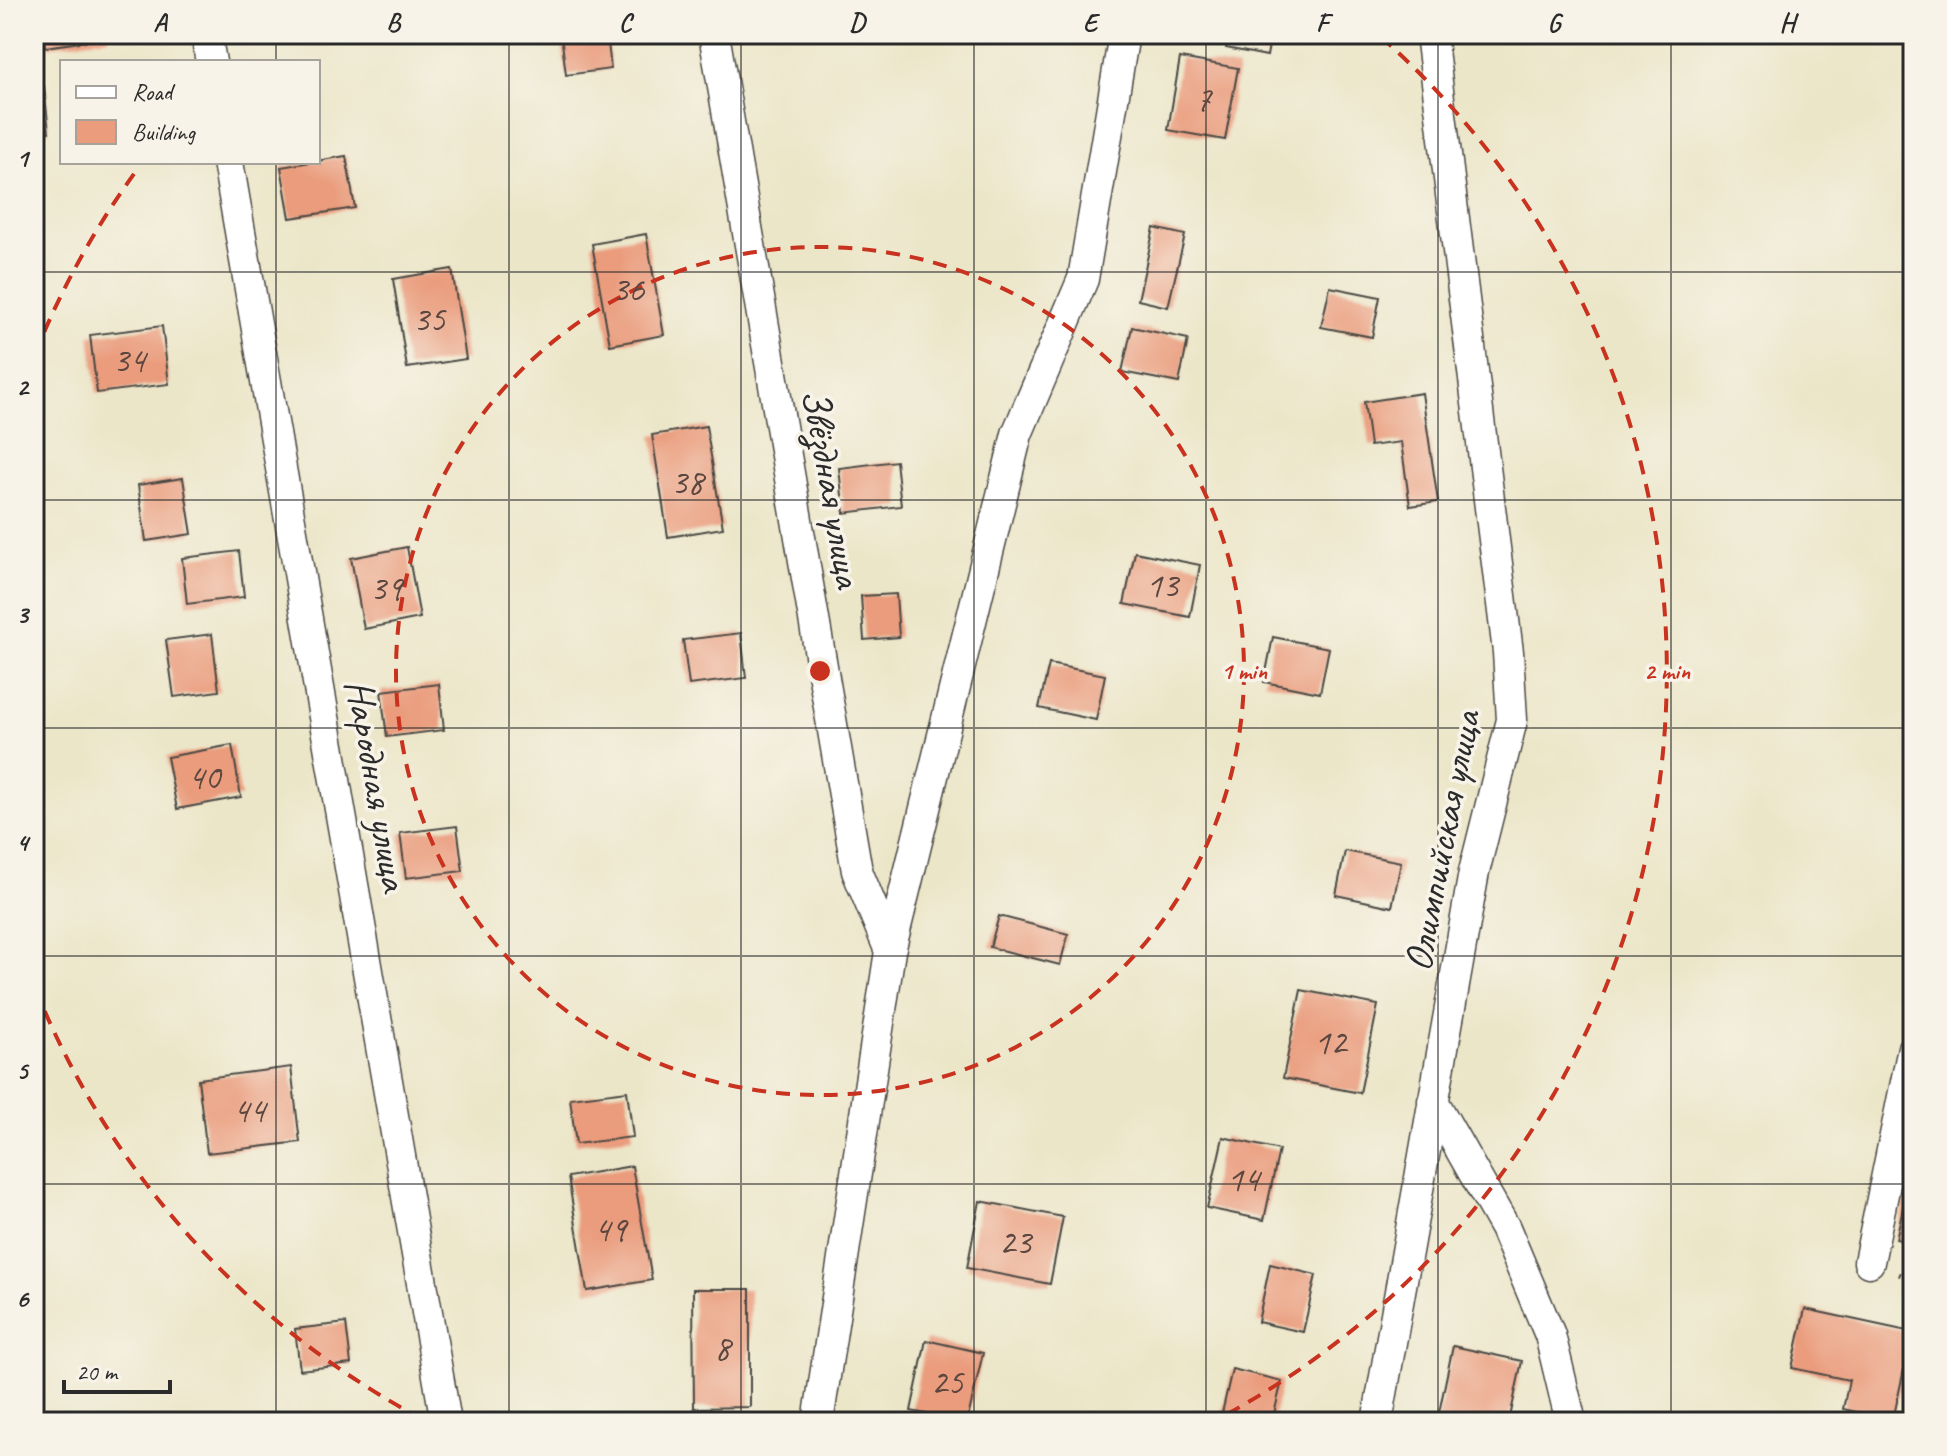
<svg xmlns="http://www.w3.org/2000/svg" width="1947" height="1456" font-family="Caveat,sans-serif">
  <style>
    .building { fill: #ea9c7d }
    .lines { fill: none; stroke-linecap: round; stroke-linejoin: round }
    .minor-casing { stroke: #484743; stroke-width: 33 }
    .path { stroke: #484743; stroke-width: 5; stroke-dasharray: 2 6; stroke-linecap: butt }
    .minor { stroke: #fff; stroke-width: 30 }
    .grid { fill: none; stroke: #2b2b2b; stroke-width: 2; stroke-opacity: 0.55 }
    .ring { fill: none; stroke: #c8321e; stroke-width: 4; stroke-dasharray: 14 10 }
    .labels { text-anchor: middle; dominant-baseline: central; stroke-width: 7; stroke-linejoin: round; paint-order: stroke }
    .number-label { font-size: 36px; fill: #5b4740 }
    .street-label { font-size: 40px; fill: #2b2b2b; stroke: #f7f3e8 }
    .centre { fill: #c8321e; stroke: #f7f3e8; stroke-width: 4 }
    .ring-label { font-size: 24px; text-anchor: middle; font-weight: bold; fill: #c8321e; stroke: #f7f3e8; stroke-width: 7; stroke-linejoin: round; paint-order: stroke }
    .neatline { fill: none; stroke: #2b2b2b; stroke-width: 3 }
    .grid-label { font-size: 26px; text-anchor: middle; font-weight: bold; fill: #2b2b2b }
  </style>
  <rect width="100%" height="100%" fill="#f7f3e8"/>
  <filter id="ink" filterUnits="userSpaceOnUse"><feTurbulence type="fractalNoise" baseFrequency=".0125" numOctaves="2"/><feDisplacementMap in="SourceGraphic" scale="16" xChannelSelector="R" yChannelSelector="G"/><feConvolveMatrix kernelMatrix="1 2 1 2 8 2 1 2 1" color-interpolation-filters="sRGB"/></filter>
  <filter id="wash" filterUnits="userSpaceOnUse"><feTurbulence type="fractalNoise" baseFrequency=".006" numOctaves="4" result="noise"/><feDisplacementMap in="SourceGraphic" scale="32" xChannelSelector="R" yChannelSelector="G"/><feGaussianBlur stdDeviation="1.8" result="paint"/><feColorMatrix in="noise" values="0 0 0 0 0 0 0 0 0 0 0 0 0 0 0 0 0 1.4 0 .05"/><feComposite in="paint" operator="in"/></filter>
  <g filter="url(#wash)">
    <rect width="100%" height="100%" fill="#ece6c9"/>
    <g id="blocks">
      <path class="building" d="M43,34H109V38L45,47Z
        M561,34H607L611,69L566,75Z
        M1229,34H1271L1267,56L1226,48Z
        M1180,58L1238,68L1225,140L1168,130Z
        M44,86L49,132L34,134V88Z
        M346,156L355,208L290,218L281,167Z
        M1154,228L1185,235L1168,307L1138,300Z
        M646,234L664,335L610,345L592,244Z
        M452,269L466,359L407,368L393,279Z
        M1330,287L1380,297L1372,337L1321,327Z
        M162,326L169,384L97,393L90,335Z
        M1132,327L1188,339L1179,383L1122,372Z
        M1422,393L1438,502L1410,506L1401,442L1370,446L1364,402Z
        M706,426L723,528L668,537L652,435Z
        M896,461L901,506L844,513L839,468Z
        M183,478L192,534L146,541L138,485Z
        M407,547L420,618L364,629L351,558Z
        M239,551L244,597L187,604L182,558Z
        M1135,552L1200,565L1190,617L1124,604Z
        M896,594L899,637L864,640L861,596Z
        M741,633L746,678L689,685L683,640Z
        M212,634L219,691L174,697L166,640Z
        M1273,637L1329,648L1320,693L1264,682Z
        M1049,664L1105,675L1096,720L1039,708Z
        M439,684L444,730L387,737L381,691Z
        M232,745L241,797L177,809L167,757Z
        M457,826L463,871L406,878L400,833Z
        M1345,851L1401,862L1392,907L1336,895Z
        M999,916L1068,934L1060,965L990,947Z
        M1301,990L1378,1005L1360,1093L1283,1078Z
        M291,1067L300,1142L207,1153L198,1079Z
        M627,1091L633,1137L576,1144L570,1098Z
        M1223,1137L1279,1150L1264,1220L1207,1208Z
        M632,1166L652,1280L587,1291L568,1177Z
        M1912,1166L1913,1167V1243L1896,1239Z
        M980,1201L1063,1217L1050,1284L967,1268Z
        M1270,1264L1316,1275L1303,1332L1258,1322Z
        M693,1289H750V1407L694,1408Z
        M1805,1309L1912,1332L1893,1420L1843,1409L1849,1380L1792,1368Z
        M346,1323L351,1364L300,1370L295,1329Z
        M926,1340L983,1353L967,1422L911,1411Z
        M1453,1346L1522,1361L1509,1422H1437Z
        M1232,1369L1282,1381L1272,1422H1220Z"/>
    </g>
  </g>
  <g filter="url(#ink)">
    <use href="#blocks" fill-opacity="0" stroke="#484743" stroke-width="2"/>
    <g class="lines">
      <g class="minor-casing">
        <path id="minor" d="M206,34L211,62
          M714,34L857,871L890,951
          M228,162L446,1422
          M1433,1101L1505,1228L1550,1335L1571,1422
          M1869,1262L1913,1048
          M818,1422L890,951L1017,434L1083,279L1124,34
          M1377,1422L1474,872L1512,720L1508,652L1431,34"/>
      </g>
      <path class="path" d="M1899,1274L1913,1280"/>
      <use href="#minor" class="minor"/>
    </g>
  </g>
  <path class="grid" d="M276,34V62M509,34V1422M741,34V1422M974,34V1422M1206,34V1422M1438,34V1422M1671,34V1422M276,162V1422M34,272H1913M34,500H1913M34,728H1913M34,956H1913M34,1184H1913"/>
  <g class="ring">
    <circle cx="820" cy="671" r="424"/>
    <path d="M422 1419A847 847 0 0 1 35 988M35 354A847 847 0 0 1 139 167M1381 37A847 847 0 0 1 1218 1419"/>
  </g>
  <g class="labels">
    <g class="number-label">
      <text x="1203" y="99">7</text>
      <text x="628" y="289">36</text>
      <text x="429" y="319">35</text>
      <text x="129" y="360">34</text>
      <text x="687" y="482">38</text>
      <text x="1162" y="585">13</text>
      <text x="386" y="588">39</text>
      <text x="204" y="777">40</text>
      <text x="1330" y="1042">12</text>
      <text x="249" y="1110">44</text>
      <text x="1243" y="1179">14</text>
      <text x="610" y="1229">49</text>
      <text x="1015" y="1242">23</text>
      <text x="722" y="1348">8</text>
      <text x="947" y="1382">25</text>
    </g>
    <g class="street-label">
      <text transform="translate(832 488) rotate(80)">Звёздная улица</text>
      <text transform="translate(377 785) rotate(80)">Народная улица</text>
      <text transform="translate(1442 841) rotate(-79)">Олимпийская улица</text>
    </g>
  </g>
  <circle cx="820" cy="671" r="12" class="centre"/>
  <g class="ring-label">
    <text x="1244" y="679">1 min</text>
    <text x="1667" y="679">2 min</text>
  </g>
  <rect width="1947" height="1456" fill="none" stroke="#f7f3e8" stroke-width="88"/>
  <rect x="60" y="60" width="260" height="104" fill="#f7f3e8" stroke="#a5a39c" stroke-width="2"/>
  <rect x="76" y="86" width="40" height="12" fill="#ffffff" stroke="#a5a39c" stroke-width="2"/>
  <text x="132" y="100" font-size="24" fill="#2b2b2b">Road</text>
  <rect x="76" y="120" width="40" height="24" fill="#ea9c7d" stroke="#a5a39c" stroke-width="2"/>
  <text x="132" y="140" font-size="24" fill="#2b2b2b">Building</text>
  <path d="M64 1380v12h106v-12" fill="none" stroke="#2b2b2b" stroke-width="4"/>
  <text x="76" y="1380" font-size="24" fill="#2b2b2b" stroke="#f7f3e8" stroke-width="6" paint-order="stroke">20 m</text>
  <rect x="44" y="44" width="1859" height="1368" class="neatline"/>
  <g class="grid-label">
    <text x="160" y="31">A</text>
    <text x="393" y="31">B</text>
    <text x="625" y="31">C</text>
    <text x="857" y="31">D</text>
    <text x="1090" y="31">E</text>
    <text x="1322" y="31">F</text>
    <text x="1554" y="31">G</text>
    <text x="1787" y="31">H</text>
    <text x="22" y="167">1</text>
    <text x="22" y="395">2</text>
    <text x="22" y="623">3</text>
    <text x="22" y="851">4</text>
    <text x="22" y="1079">5</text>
    <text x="22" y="1307">6</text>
  </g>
</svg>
